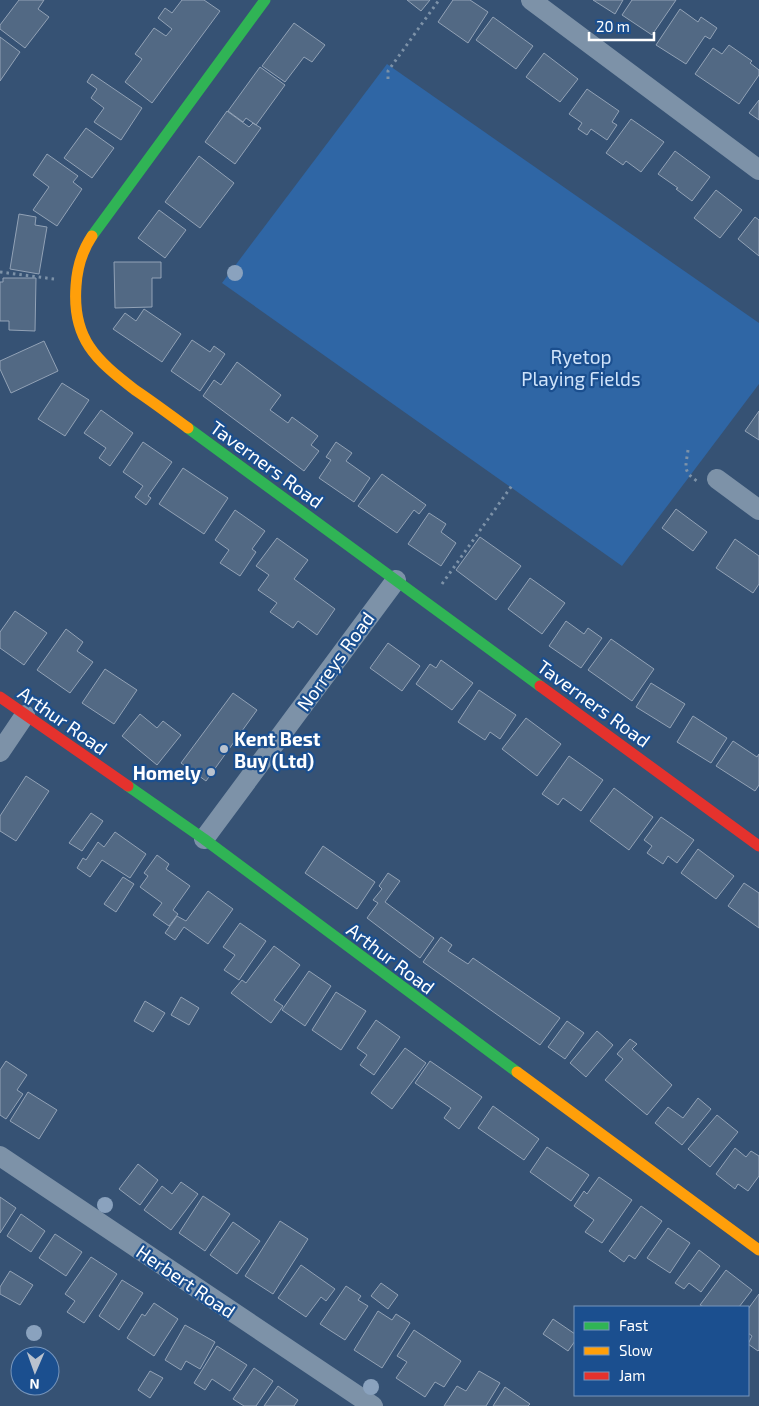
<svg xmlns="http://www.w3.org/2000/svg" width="759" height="1406" font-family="'Exo 2',sans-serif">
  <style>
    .green { fill: #2f66a5 }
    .building { fill: #526984; stroke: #92a2b6 }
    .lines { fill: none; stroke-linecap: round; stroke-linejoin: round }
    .path { stroke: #7d92a8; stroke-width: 3; stroke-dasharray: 2.5 4; stroke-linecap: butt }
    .street { stroke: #7d92a8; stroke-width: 20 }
    .fast { stroke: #30b455; stroke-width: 11 }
    .slow { stroke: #ff9f0a; stroke-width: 11 }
    .jam { stroke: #e5322d; stroke-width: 11 }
    .tree { fill: #8aa2be }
    .poi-dot { fill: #b9c2ce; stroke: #1b4f8f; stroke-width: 2 }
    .labels { text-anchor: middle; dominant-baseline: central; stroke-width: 4.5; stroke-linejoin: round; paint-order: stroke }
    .park-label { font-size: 19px; fill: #cfe3fa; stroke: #1b4f8f }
    .street-label { font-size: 19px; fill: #fff; stroke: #1b4f8f }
    .poi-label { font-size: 19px; font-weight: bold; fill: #fff; stroke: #1b4f8f; text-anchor: start }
  </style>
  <rect width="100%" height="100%" fill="#365274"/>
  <path class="green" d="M387,64L759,323V384L622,566L222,283Z"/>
  <path class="building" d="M19,0H44L38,9L49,17L25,48L0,29V25Z
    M182,0H204L220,11L152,103L125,82L142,59L135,54L154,28L166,36L172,29L158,18L165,8L172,13Z
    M407,0H430L421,11Z
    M453,0H470L488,12L468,43L438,22Z
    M593,0H623L615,14Z
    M632,0H676L652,35L622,15Z
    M680,9L698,22L701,17L717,28L710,39L705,36L686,64L656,45Z
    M493,17L533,46L516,69L476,40Z
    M294,23L325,45L312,62L304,57L285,82L262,66Z
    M0,37L20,52L0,81Z
    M729,45L752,61L750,63L759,70V75L739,104L695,74L713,48L722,54Z
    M544,53L578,79L560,102L526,77Z
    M260,67L285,85L256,125L246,118L243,122L228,111Z
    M92,74L142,108L121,140L94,122L104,108L91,98L97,89L87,82Z
    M587,89L619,111L612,122L617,125L607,140L591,129L587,135L578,129L582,123L569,114Z
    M759,100V120L749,113Z
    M227,111L249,127L253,123L261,128L235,164L205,142Z
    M631,119L664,142L641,172L626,161L623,165L606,153Z
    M86,128L114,148L92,178L64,158Z
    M675,151L710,177L692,201L676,189L678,188L658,174Z
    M47,154L78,176L73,182L82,189L57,226L33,210L49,187L33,175Z
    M199,156L234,183L200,228L165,202Z
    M716,190L742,210L720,238L694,218Z
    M159,210L186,230L165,258L138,238Z
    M19,214L36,217L35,225L47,227L39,274L10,269Z
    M755,217L759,220V256L738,239Z
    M114,262H161V278H152V307L115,308Z
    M3,278H36L35,331L9,330V321H0V282H3Z
    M144,309L181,334L162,362L113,329L125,313L136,321Z
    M192,340L210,352L214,346L225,354L200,391L171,371Z
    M44,341L58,371L11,393L0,369V361Z
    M237,362L281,395L270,410L288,423L292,417L318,436L311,445L319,451L304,471L203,396L214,380L221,385Z
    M62,383L89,400L65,436L38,419Z
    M101,410L133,433L110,466L99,458L106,448L84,433Z
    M759,411V440L745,431Z
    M143,442L172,462L148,496L151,498L146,505L135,497L143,486L123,472Z
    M336,442L352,453L346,461L370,478L354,502L319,478L331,460L326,457Z
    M183,468L228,498L204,534L159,504Z
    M382,474L426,505L419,514L414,510L397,533L358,506Z
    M676,509L707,532L693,551L662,528Z
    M235,510L265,531L252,549L256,552L240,576L220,563L229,550L215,540Z
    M429,513L446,524L441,532L456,543L441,566L408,544Z
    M480,537L521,566L496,600L456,570Z
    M277,538L308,560L294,579L335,609L317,635L298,621L293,628L270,612L277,603L258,590L269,575L256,566Z
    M735,539L759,556V584L753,593L716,568Z
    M530,578L565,603L542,634L508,609Z
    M15,611L47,633L24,665L0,648V632Z
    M566,621L584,634L588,628L602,638L581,668L549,646Z
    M66,629L83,642L77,651L93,662L70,693L37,670Z
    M611,639L654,669L632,701L588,670Z
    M388,643L420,666L402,691L370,668Z
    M441,660L473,683L452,710L416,684L430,664L436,668Z
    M105,669L137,690L114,724L82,703Z
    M651,683L685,704L670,728L636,707Z
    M479,690L516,715L500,739L490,732L485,740L458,722Z
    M233,693L257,710L206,781L181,763Z
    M140,714L157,728L163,721L181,735L157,765L122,736Z
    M693,716L727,738L711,763L677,742Z
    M526,718L561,744L537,776L502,749Z
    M733,741L757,757L759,754V785L755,791L716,766Z
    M569,756L603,780L581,811L563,798L558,805L542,794Z
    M26,776L49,791L16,841L0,831V816Z
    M614,788L653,817L629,850L590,821Z
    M91,813L103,821L82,851L69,843Z
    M661,817L694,840L677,863L668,856L663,864L647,853L652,846L644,840Z
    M115,832L146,854L130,878L102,860L90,877L77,868L83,858L86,860L98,842L104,847Z
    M323,846L375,882L357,909L305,873Z
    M698,849L734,876L716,899L681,873Z
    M157,855L169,864L166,869L190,886L173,910L178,914L169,926L153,915L162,903L140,887L148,876L144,873Z
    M388,873L400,881L385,902L434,938L420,958L367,918L378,903L373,900L382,889L379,886Z
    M123,877L134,884L116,912L104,904Z
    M744,883L759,893V928L728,906Z
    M208,891L233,909L208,944L184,927L175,940L165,933L177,916L186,921Z
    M240,923L266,941L239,980L224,970L235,955L223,947Z
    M441,937L452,945L448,951L468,964L473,958L560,1018L540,1045L423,962Z
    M274,946L300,965L274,1000L283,1006L271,1023L231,993L242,980L246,983Z
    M309,971L331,986L305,1026L282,1010Z
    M336,992L366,1011L341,1050L312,1030Z
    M181,997L199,1008L189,1025L171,1015Z
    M145,1001L165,1013L153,1032L134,1021Z
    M376,1020L400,1037L374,1075L360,1065L367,1055L357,1048Z
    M567,1021L584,1033L565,1059L548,1047Z
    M597,1031L613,1045L586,1077L570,1063Z
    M630,1039L637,1044L632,1049L672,1085L647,1115L605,1080L623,1059L617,1054Z
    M405,1048L426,1063L392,1109L371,1093Z
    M6,1061L27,1075L17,1090L23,1094L6,1119L0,1115V1070Z
    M430,1061L482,1097L459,1129L444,1118L451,1108L415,1083Z
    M28,1092L57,1110L39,1139L10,1121Z
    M698,1098L711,1109L682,1145L655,1123L668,1107L683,1118Z
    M493,1106L539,1139L524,1160L478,1128Z
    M717,1115L738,1132L710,1167L688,1149Z
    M547,1147L589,1175L571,1201L530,1172Z
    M735,1148L746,1157L751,1151L759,1156V1176L748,1191L738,1184L735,1189L716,1174Z
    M138,1164L158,1180L140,1205L119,1189Z
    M599,1177L632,1200L602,1243L585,1232L594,1220L574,1206L584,1191L587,1194Z
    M181,1182L198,1194L171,1230L144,1210L162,1186L172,1194Z
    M203,1196L230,1214L205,1251L179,1233Z
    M0,1197L16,1208L0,1233Z
    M641,1206L662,1221L635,1259L629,1255L624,1262L609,1251Z
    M21,1214L45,1231L31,1252L7,1236Z
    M280,1221L308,1239L273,1294L245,1276Z
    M233,1222L260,1241L237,1274L210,1255Z
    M668,1228L690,1243L670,1273L647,1258Z
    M55,1234L82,1252L66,1276L39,1258Z
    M699,1250L720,1266L701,1292L689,1283L684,1289L675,1283Z
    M91,1257L117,1274L84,1323L67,1312L75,1301L65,1294Z
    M301,1265L335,1289L326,1301L321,1297L306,1317L278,1298Z
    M726,1270L752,1290L739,1307H704L700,1305Z
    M10,1271L33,1285L20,1305L0,1294V1287Z
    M122,1280L143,1293L119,1330L99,1316Z
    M381,1283L398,1295L388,1309L371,1296Z
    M346,1286L361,1296L358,1300L368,1306L345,1340L320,1324Z
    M759,1294V1350L758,1351L748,1344L752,1336L748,1333V1309Z
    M154,1303L178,1319L154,1356L127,1338L142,1314L145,1316Z
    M378,1311L392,1320L396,1314L410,1323L382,1368L354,1350Z
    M553,1319L575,1334V1341L568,1351L543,1334Z
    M185,1325L215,1342L200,1369L186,1361L181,1370L165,1360Z
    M414,1330L461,1361L444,1387L435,1382L425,1397L396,1378L407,1362L397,1356Z
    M217,1346L247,1365L230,1391L212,1379L205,1390L194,1383Z
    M254,1368L273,1381L256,1406H244L233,1399Z
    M150,1371L163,1378L150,1398L138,1390Z
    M479,1371L500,1383L486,1406H444L457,1386L466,1391Z
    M278,1386L298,1400L294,1406H264Z
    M505,1387L530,1404L528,1406H493Z"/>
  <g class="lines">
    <path class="path" d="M388,79V71L439,0
      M0,272L54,279
      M688,450C686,466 682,471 697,481
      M442,584L513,484"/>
    <path class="street" d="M531,0L759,170
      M717,479L759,510
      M0,752L25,715
      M204,839L396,580
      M0,1156L373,1406"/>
    <path class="fast" d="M92,236L265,0
      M188,428L540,686
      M128,786L204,839L517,1072"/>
    <path class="slow" d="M92,236C82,251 77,269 76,286C72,339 96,360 135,390C153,402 170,415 188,428
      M517,1072L759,1250"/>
    <path class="jam" d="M540,686L759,846
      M0,697L128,786"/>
  </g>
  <g class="tree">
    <circle cx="235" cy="273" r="8"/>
    <circle cx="105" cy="1205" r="8"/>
    <circle cx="34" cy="1333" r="8"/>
    <circle cx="371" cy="1387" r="8"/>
  </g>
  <g class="poi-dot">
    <circle cx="224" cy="749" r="5"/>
    <circle cx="211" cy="772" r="5"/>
  </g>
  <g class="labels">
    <g class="park-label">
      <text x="581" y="356">Ryetop<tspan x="581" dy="22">Playing Fields</tspan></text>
    </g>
    <g class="street-label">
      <text transform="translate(267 464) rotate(36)">Taverners Road</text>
      <text transform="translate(335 661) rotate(-54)">Norreys Road</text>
      <text transform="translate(594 703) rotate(36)">Taverners Road</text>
      <text transform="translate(63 720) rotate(35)">Arthur Road</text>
      <text transform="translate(391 958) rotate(37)">Arthur Road</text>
      <text transform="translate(186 1281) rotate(34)">Herbert Road</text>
    </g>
    <g class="poi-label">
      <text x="234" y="738">Kent Best<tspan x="234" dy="22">Buy (Ltd)</tspan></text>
      <text x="201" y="772" text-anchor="end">Homely</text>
    </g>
  </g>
  <rect x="574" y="1306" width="175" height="90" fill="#1b4f8f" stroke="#7695bc"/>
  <rect x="584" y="1322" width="25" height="8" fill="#30b455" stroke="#7695bc"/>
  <text x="619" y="1331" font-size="15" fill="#ffffff">Fast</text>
  <rect x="584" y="1347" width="25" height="8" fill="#ff9f0a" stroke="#7695bc"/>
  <text x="619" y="1356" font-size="15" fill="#ffffff">Slow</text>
  <rect x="584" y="1372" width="25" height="8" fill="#e5322d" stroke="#7695bc"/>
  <text x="619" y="1381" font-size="15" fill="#ffffff">Jam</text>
  <g transform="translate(35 1371) rotate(182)"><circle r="24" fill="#1b4f8f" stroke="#7695bc"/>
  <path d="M0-4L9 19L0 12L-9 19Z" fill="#b9c2ce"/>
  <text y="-8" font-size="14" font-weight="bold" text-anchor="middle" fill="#ffffff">N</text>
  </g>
  <path d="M589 32v8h65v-8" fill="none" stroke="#ffffff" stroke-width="2.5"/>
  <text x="596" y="32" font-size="15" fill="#ffffff" stroke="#1b4f8f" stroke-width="4" paint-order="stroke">20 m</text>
</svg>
